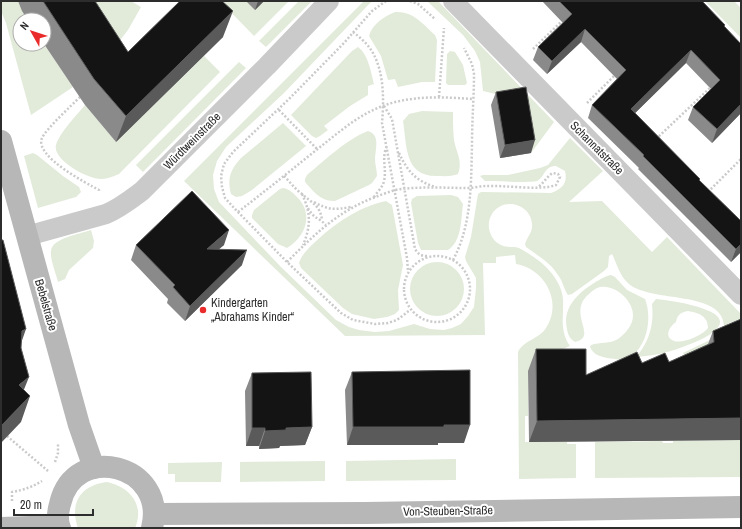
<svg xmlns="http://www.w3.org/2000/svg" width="742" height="529" font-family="'Archivo Narrow',sans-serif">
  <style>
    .green { fill: #e2ebda; fill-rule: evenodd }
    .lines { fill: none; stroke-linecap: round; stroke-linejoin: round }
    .path { stroke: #cacaca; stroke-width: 2.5; stroke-dasharray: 2 2; stroke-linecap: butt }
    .street { stroke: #cacaca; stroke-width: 20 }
    .secondary { stroke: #b7b7b7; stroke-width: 22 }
    .wall { fill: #8a8a8a }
    .shaded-wall { fill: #5a5a5a }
    .building { fill: #141414; stroke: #5a5a5a }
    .poi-dot { fill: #e92b2c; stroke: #fff; stroke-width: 1.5 }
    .labels { text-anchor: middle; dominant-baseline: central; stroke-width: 4; stroke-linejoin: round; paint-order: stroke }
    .street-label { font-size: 12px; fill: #2d2d2d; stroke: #fff }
    .poi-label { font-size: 12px; fill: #2d2d2d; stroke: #fff; text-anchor: start }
  </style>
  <rect width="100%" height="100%" fill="#fff"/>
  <path class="green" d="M1,1H18L28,20H20V44H44L73,87L31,115L6,23L1,11Z
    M68,1H131L141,7L128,30L114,48Z
    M220,1H289L254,36Z
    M299,1H312L266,47L259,41Z
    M364,1H372L284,93L226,147L217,161L213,175L214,189L219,202L281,267L336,320L349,327L359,330L375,332L389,331L414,324L430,329L444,330L452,328L461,324L468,316L474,307L476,288V278L466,261L465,257L471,237L478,194L481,192H485L551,193C562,189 568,183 565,171L556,166C544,166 545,177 537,181C530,183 495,181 485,181L480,176L483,175H508L540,168L548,165L570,138L603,171L569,202L602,201L652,252L667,237L741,314V321L740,319L727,324L734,340L696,381L683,353L714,338L724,326C723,290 651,303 629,284C620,277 617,264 612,254L609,256L608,267L604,271L572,294L568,295C564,290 563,281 558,275C550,262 538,256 526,247L525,244C527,237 533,232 532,224C531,204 503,196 492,214C485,225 490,240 501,245C507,248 513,246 519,248C528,253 539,260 546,267C555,276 562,287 563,299C564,316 559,330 570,346L556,352L528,371V416H525V442H567V444H576V478L519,479L518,352C524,340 539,339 546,328C563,302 545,269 516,264L515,255L496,257V263H483L485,335L345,336L184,181Z
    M427,1H438L554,122L531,153L521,100L483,91L480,62L475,51L463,35Z
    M705,1H734L741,8V38Z
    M395,12C413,11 422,23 435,35L437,40L435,82H422L398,87L395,79L388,80L381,56L369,36C372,24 385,16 395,12Z
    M358,47C368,54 371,72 374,84L368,86V95L350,106L324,126L328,130L320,136L316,138L312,136L291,115L352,51Z
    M450,51L455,52L463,65L467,83L465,85H448L446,83L447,54Z
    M204,56L220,72L119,174C114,176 107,179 102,179C89,180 52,160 56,145C60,132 76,116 85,105L116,142Z
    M239,62L246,68L143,172L136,165Z
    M422,111L453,112C453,121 453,131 454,140C456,152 463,161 458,174C451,177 443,176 436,176C404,176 407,145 403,121L409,114Z
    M283,123L306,146L252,190L242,196L236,197L231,194C227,179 230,170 241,158Z
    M368,131C381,135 375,150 375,159C375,165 377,170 377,176L372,183L369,185L335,201C321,202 313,191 305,182V179L307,175C325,160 347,139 368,131Z
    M33,153L37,155L63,176L79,187L81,192L76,197L38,208L24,156Z
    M283,188C290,189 294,194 298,198C314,215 305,237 287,248L278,244L252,218V215L254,210L280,189Z
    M451,195L458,197L463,204C461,219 462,241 448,250H421L418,243L411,203L412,199L417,196Z
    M386,201L392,205L403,265L398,290L399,310L395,314L387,317L374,319L352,314L343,308L301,268L299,263C302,254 308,249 314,243C334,224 358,207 386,201Z
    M91,230L94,241L93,248L69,270L65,279L58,282C56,273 50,260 51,251C52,238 80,234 91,230Z
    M410 289a27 27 0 1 1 54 0a27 27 0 1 1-54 0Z
    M611,275L615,277L627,290L645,299C652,317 648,343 632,356C625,361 615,359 607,358C599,356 594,355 590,347L591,345C600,342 610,344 618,339C625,334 633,325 633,316C634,301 615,284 600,287C596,288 592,291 589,294C566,313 599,337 575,342C570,339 568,335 567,329C562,308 578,293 594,283C599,280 605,276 611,275Z
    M656,299C668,300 718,307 720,321C722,335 678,349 667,352C657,355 646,356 636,357C650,341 654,324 652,304ZM688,311C699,313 708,316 708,328C703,335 683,344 674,341C663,337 670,326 676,322C677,315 681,312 688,311Z
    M741,440V477L595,478V442L662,441L663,443H673V441Z
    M456,459V480L346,481V461Z
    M325,461V481L240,482V462Z
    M222,462L221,482H175V474H168V463Z
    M107,482C130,487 145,505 135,528H78C69,503 81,485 107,482Z"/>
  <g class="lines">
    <path class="path" d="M386,1L372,11L344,43L289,99L233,152L224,164L221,176L222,187L225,198L235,209L287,262L341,313L353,320L375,324L388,323L397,320L410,310
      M410,1L418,4L435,19
      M353,32C361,38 369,45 374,55C384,74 384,101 382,123L407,258L408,271
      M533,49L563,20
      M80,97C71,106 46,129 42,138C34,156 86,183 99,190V192
      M439,97L444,28
      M587,103L616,74
      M384,106L392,119L415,249C418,254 421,256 427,256
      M279,110L317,149
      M656,139L712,86
      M399,153C408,172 415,180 435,187
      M284,176C290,182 295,189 302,194C312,203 320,205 322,220
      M708,192L741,159
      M302,194C311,213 311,226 303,245
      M374,197C377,192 383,187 384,181C387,169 381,158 387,146
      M314,202C328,210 335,210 351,207
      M308,208C314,219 318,217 326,225
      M238,212C264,192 289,172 315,151C336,135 357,115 383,106C411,95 444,97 473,99
      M404 289a33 33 0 1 1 66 0a33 33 0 1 1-66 0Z
      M453,260C472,225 471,183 472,144C472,120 474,97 474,74L472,64L464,48
      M287,262C315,234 339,210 378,196C383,194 389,192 395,190C419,186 444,188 468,188C474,188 480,186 486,186C506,185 539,191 556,185L560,177L558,174L553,173C547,176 544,183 538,187
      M7,436L48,471
      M55,462L58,453V444
      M12,501V492C24,490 32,487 42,481"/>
    <path class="street" d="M453,1L741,295
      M27,236L106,214C120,208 130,200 142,191L267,66L329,1"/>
    <path class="secondary" d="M1,141L79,425L94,468
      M154,514L365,513L741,507
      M1,528L59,526
      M60,528C57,521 58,511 60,504C74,441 168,464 152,528"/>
  </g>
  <path class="wall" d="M18,1H95L128,52L178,3L179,1H222L223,37L116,142L85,105L44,44V20H28L22,11Z
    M246,1H264L255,10Z
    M542,1H702L725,27L741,113L712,143L688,120L693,107L711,89L686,63L635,113L700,179L699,180L741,221V252L731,262L638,169L639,168L588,118L592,105L617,79L581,42L547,74L533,60L538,47L563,23Z
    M496,92L531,153L500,158L491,105Z
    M136,245H224L219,249L242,265L185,321L167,303L168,299L131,260Z
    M741,319V440L529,442L528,371L536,349L586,375L642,363L669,362L708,344L713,331Z
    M352,372L464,443H438V445H347L345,390Z
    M252,373L312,427L305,445L280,446L279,448L259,449V446H246L245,391Z"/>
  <path class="shaded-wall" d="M258,1H264L255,10Z
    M233,11L223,37L116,142L126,116Z
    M585,29L581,42L547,74L552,61Z
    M691,50L686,63L626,122L631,109Z
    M741,104V113L712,143L717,129Z
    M535,140L531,153L500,158L505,145Z
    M229,230L224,245L201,264L207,249Z
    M741,244V252L731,262L736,249Z
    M247,250L242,265L185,321L190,306Z
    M26,329L17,355L22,331Z
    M29,377L19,402V385Z
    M30,396L21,422L1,443V429L2,425Z
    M741,418V440L529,442L537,421Z
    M444,425H470L464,443H438V445H347L353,427Z
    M312,427L305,445L280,446L279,448L259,449L265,431L286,428Z
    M252,428H265L259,446H246Z"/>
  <path class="building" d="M43,1H95L128,52L180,1H222L233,11L126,116L94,79Z
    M559,1H702L725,25L724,26L741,44V104L717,129L693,107L720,80L691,50L631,109L700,179L699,180L741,221V244L736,249L643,156L644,155L592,105L626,70L585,29L552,61L538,47L572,14Z
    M526,87L535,140L505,145L496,92Z
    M192,191L229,230L207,249L247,250L190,306L173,287L175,285L136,245Z
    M1,240H3L26,329L22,331L21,348L29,377L19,385L30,396L2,425L1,424Z
    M741,319V418L537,421L536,349H586V375L637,352L642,363L665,353L669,362L714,342L713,331Z
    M470,370V425H444V427H353L352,372Z
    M311,372L312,427L286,428V430L265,431V428H252V373Z"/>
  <circle class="poi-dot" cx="203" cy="310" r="4"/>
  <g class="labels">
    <g class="street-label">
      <text transform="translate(192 141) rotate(-45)">Würdtweinstraße</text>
      <text transform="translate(597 148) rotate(45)">Schannatstraße</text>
      <text transform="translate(46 305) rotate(74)">Bebelstraße</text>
      <text transform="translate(448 511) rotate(-1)">Von-Steuben-Straße</text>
    </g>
    <g class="poi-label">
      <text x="211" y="303">Kindergarten<tspan x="211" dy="14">„Abrahams Kinder“</tspan></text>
    </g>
  </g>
  <rect width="742" height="529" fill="none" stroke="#2d2d2d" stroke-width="4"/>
  <g transform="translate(32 32) rotate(309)"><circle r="19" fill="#ffffff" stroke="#ababab"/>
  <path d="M0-3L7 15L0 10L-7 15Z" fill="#e92b2c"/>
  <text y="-6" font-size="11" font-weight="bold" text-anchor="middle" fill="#2d2d2d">N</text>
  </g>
  <path d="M14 509v6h79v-6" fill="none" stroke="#2d2d2d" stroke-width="2"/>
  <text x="20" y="509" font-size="12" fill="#2d2d2d" stroke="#ffffff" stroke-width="3" paint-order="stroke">20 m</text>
</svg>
